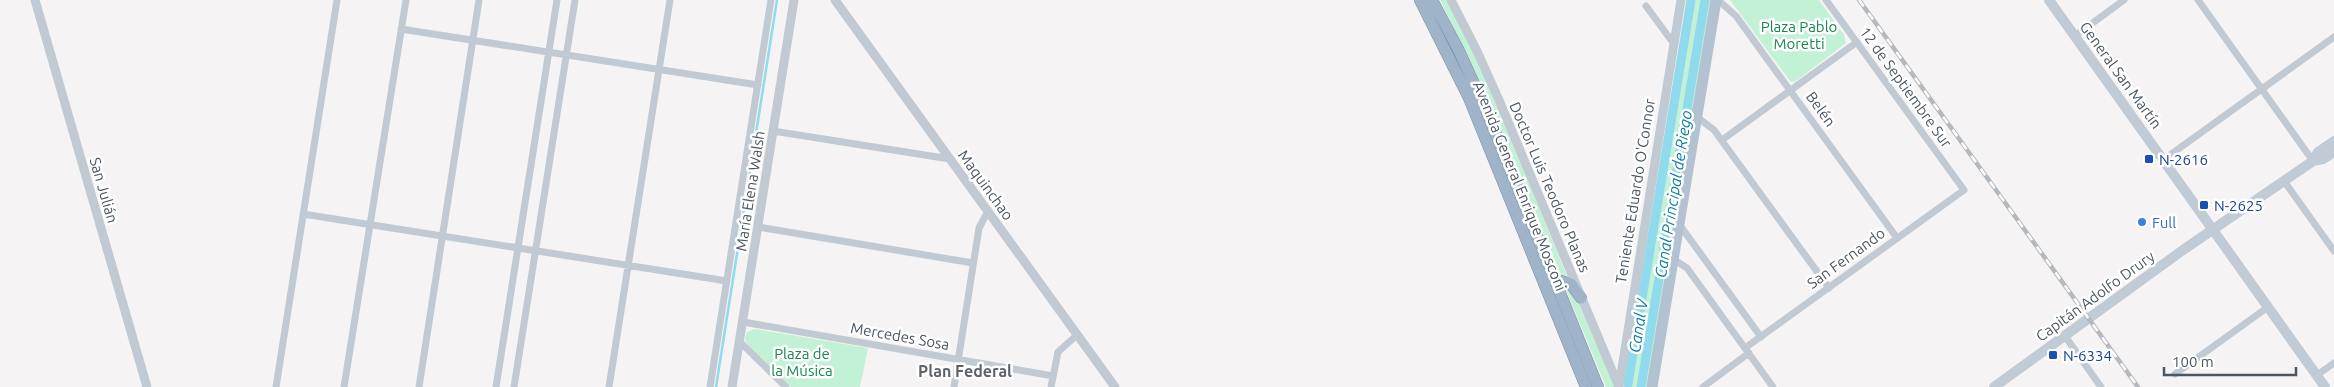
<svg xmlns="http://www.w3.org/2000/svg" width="2334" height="387" font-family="Ubuntu,sans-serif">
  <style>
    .green { fill: #c3f1d5 }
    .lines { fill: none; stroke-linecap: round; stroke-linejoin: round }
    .stream { stroke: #90daee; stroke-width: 2.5 }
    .canal { stroke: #90daee; stroke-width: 9 }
    .trunk-casing { stroke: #7690ad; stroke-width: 12 }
    .minor { stroke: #c1cad2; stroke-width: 7 }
    .tertiary { stroke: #c1cad2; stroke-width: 9 }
    .secondary { stroke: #c1cbd6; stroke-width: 10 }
    .primary { stroke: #b3c2d1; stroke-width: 11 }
    .trunk { stroke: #9fb4c9; stroke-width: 11 }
    .rail-casing { stroke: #b5b8bd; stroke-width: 4.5 }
    .rail { stroke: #fff; stroke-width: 2.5; stroke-dasharray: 8; stroke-linecap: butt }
    .transit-dot { fill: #1a4fb4; stroke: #fff; stroke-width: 2 }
    .shop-dot { fill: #3f7fe0; stroke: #fff; stroke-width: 2 }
    .labels { text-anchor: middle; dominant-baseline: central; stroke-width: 5; stroke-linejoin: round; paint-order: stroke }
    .park-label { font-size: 15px; fill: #17864f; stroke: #fff }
    .street-label { font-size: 15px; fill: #4a5661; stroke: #fff }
    .transit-label { font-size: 15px; fill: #164399; stroke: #fff; text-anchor: start }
    .shop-label { font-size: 15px; fill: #366cbe; stroke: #fff; text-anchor: start }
    .water-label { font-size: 16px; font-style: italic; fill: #0c7c9b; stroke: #fff }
    .neighbourhood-label { font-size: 16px; font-weight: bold; fill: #5f6368; stroke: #fff }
  </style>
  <rect width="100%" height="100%" fill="#f5f3f3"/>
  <path class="green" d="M1440,0H1447L1484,74L1568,278H1562L1560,275L1477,76Z
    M1687,0H1712L1648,387H1625L1624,380Z
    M1730,0H1819L1844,35L1846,43L1796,81L1791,82Z
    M1567,288L1576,294L1615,387H1606L1566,290Z
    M755,329L868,348L860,387H791L747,344L745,339L747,332Z"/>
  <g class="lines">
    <path class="stream" d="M716,387L777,0"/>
    <path class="canal" d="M1628,384L1691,0
      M1641,387L1705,0"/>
    <g class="trunk-casing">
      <path id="trunk" d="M1420,0L1469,98L1586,387
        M1432,0L1458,49L1487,112L1598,387
        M1554,279L1571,284L1581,298"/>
    </g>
    <path class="minor" d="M1718,0L1736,16L1897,238
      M2198,0L2313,161
      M1646,6L1674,44
      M401,29L758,85
      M2075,36L2124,0
      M1697,117L1714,130L1829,288
      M773,131L950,159
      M1722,140L1857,42
      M2163,160L2334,37
      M2284,181L2334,251
      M303,214L727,281
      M1679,224L1761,337
      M758,227L973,263
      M1673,259L1687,268L1773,387
      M743,322L1053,376
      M2065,336L2101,387
      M740,342L786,387
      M1745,348L1964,190L1826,0
      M2175,374L2268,307
      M2317,375L2334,363
      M276,387L337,0
      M344,387L406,0
      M419,387L479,0
      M496,387L557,0
      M514,387L575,0
      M609,387L670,0
      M710,387L771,0
      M954,387L979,228L988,211
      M1051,387L1058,352L1077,335
      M1703,387L1749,353"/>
    <path class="tertiary" d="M35,0L147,387
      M835,0L1115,387
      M1451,0L1477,51L1499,100L1619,387
      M732,387L794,0
      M1619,387L1681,0"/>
    <path class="secondary" d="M2049,0L2325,387
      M2313,161L2323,159L2334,152
      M1994,387L2183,250L2313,161L2318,152L2334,141"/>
    <path class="primary" d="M1652,387L1716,0"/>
    <use href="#trunk" class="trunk"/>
    <g class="rail-casing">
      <path id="rail" d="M1859,0L2138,387"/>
    </g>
    <use href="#rail" class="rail"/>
  </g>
  <g class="transit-dot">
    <rect x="2144" y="154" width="10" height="10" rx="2.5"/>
    <rect x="2199" y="200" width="10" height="10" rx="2.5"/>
    <rect x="2048" y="350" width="10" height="10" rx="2.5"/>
  </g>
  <circle class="shop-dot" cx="2142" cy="222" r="5"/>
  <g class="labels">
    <g class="park-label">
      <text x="1799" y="26">Plaza Pablo<tspan x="1799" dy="17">Moretti</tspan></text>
      <text x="802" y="353">Plaza de<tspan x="802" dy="17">la Música</tspan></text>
    </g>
    <g class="street-label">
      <text transform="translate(2121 75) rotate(54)">General San Martín</text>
      <text transform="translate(1906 87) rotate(54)">12 de Septiembre Sur</text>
      <text transform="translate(1821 109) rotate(54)">Belén</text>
      <text transform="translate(986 185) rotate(54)">Maquinchao</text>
      <text transform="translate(1520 186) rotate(68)">Avenida General Enrique Mosconi</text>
      <text transform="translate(1550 187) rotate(67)">Doctor Luis Teodoro Planas</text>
      <text transform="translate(104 190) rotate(74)">San Julián</text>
      <text transform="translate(750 191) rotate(-81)">María Elena Walsh</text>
      <text transform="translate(1635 191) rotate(-81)">Teniente Eduardo O'Connor</text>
      <text transform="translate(1846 258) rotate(-36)">San Fernando</text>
      <text transform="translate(2095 296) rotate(-36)">Capitán Adolfo Drury</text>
      <text transform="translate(900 336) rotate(10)">Mercedes Sosa</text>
    </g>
    <g class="transit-label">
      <text x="2159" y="159">N-2616</text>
      <text x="2214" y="205">N-2625</text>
      <text x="2063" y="355">N-6334</text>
    </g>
    <g class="shop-label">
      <text x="2152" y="222">Full</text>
    </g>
    <g class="water-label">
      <text transform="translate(1673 194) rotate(-81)">Canal Principal de Riego</text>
      <text transform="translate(1638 326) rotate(-81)">Canal V</text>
    </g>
    <g class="neighbourhood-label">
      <text x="965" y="371">Plan Federal</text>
    </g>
  </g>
  <path d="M2164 367v8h132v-8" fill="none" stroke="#4a5661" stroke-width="2.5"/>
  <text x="2172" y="367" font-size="15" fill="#4a5661" stroke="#ffffff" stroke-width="4" paint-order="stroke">100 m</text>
</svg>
